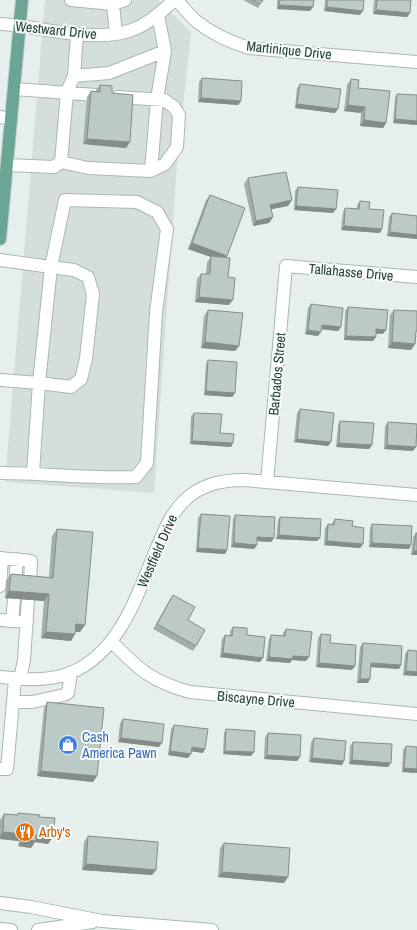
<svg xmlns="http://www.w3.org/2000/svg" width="417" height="930" font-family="'Archivo Narrow',sans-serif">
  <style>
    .built { fill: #d4dfda }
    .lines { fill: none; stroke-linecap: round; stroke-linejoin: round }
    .minor-casing { stroke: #a8b8b2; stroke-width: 14 }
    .major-casing { stroke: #c2cac8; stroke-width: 14 }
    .minor { stroke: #fff; stroke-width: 12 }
    .major { stroke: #6aa596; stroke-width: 12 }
    .wall { fill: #a1aea9 }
    .shaded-wall { fill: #838d89 }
    .building { fill: #bbcac4; stroke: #838d89 }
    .labels { text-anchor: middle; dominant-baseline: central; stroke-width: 4; stroke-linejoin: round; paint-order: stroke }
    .street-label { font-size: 14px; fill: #24423a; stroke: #f7fbf9 }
    .shop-label { font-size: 14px; fill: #366cbe; stroke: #f7fbf9; text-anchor: start }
    .food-label { font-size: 14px; fill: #c56008; stroke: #f7fbf9; text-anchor: start }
  </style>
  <rect width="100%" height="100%" fill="#e6efeb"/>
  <path class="built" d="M45,0H158L191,32L177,164L154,493L5,482Z"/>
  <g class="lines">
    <g class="minor-casing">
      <path id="minor" d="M71,0L113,4L116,34
        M177,0C183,7 189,15 196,21C212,34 230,42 249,48L417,62
        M113,4L125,0
        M0,24C41,26 93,44 132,30C148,24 162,12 174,0
        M74,76L109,73L165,51
        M14,89L96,95
        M0,117L11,119
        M61,162L88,168L151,171L165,164L177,147L179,115L174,107L164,100L118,97
        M7,165L54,167L61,162L67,92L74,76L77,34
        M151,171L157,99L165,51L158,15
        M0,260L51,267L65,200L137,202L157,212L167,229L156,312L147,463L136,477C91,479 45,473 0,473
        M0,380L39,383L51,267L74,270L88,277L93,294L86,359L81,379L71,387L39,383L33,473
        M267,482L286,266L417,277
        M0,558L31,561L30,583
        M15,582L17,559
        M0,586L2,558
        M0,620L27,622
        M12,621L14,599
        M111,641C138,669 152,682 190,692L417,714
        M0,677C20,679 41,681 61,676C116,661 136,599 155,552C163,534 170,514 185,500C201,484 223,480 244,480L417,495
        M20,679L24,660L28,600
        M13,702H32L64,695L68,693L71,672
        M0,769H7L15,679
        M0,903L31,907L102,921L212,930
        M0,929L11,930
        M38,930L93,922"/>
    </g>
    <g class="major-casing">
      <path id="major" d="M0,239L22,0"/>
    </g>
    <use href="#minor" class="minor"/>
    <use href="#major" class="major"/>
  </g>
  <path class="wall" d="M243,0H263L258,8Z
    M277,0H314L310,11L277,9Z
    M325,0H364L360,15L324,11Z
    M374,0H411L410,13L407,17L373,14Z
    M202,78L241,101L238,105L198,102L199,82Z
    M351,79L386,123L383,128L360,126L361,113L344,111L347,85Z
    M300,84L335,113L295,108L297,88Z
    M100,85L112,93L126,148L83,144L87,97L91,91L96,92V90Z
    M397,94L417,125L393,123L395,98Z
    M248,178L288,206L271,209L273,217L269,223L253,226L244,184Z
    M298,187L336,209L333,213L294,210L295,191Z
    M210,195L227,256L226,257L228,277L229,305L195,302L197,279L201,274H206L207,262L211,257L188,249L206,200Z
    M360,201L369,209L382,229L380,233L341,230L343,212L345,208L357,209V205Z
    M392,213L417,216V239L387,236L389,217Z
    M311,304L341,327L338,331L321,329L318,336L305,334L308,308Z
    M348,307L383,334H376V337L373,341L344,340L345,311Z
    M208,310L239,346L235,351L201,348L204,316Z
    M394,310L417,337H416L415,344L411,350L388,348L390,315Z
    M208,360L235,393L232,397L204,395L206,364Z
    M300,409L331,442L328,446L294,442L297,413Z
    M194,413L233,443L231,447L190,444L191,416Z
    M340,421L372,445L369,449L336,447L338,425Z
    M388,422L413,451L384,449L385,426Z
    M201,514L225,554L196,552L198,518Z
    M235,515L274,538L271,542L257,541V545L254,549L231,547L233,519Z
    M280,517L320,538L317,541L276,539L278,520Z
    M335,519L352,526L363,544L360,548L324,545L325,528L328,524H332V523Z
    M372,524L411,545L409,549L369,547L370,528Z
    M57,529L80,632H76L75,634L71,641L41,638L44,601L5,598L6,581L11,574L49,577L52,536Z
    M416,533H417V555H411L413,537Z
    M173,595L196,646L193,651L153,629L169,601Z
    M233,627L247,635L263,658L260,662L220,657L222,639L225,635H230V631Z
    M286,629L306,661L292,660L290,663L266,661L269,639L271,635L283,636V633Z
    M321,634L352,670L316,667L318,638Z
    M363,643L401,665L399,669L371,667L368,683H357L360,647Z
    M408,650L417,651V676L403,675L405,654Z
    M47,702L93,782L37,776L44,708Z
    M123,719L159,747L118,742L120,723Z
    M174,725L203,753L191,751L188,758L168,755L171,729Z
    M226,729L254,752L251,756L223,754L224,733Z
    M268,733L300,757L297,761L264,759L265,737Z
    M314,738L344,761L342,765L309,762L311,742Z
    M353,742L391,763L388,767L349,764L350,746Z
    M406,746L417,773L402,772L403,750Z
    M18,813L39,817L53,837L48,844L35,842L31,848L18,846L19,841L0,839V820L4,814L17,815Z
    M88,836L156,870L152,875L82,870L84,842Z
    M224,843L284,883L218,877L220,848Z"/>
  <path class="shaded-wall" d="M279,5L313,7L310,11L277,9Z
    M327,7L363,11L360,15L324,11Z
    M376,10L410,13L407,17L373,14Z
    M201,98L241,101L238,105L198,102Z
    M297,104L338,109L335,113L295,108Z
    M348,105L365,107L361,113L344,111Z
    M395,119L417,121V125L393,123Z
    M364,120L386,123L383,128L360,126Z
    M87,139L130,142L126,148L83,144Z
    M292,200L288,206L267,210L270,205Z
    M296,206L336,209L333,213L294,210Z
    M273,217L269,223L253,226L256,221Z
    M344,226L382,229L380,233L341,230Z
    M390,232L417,235V239L387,236Z
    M192,243L227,256L223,261L211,256V257L188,249Z
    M199,297L233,300L229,305L195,302Z
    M322,325L341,327L338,331L319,329Z
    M376,329L386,330L383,334L373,333Z
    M308,330L321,332L318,336L305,334Z
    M346,336L376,337L373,341L344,340Z
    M205,342L239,346L235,351L201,348Z
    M392,342L415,344L411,350L388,348Z
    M206,391L235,393L232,397L204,395Z
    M297,439L331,442L328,446L294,442Z
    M192,441L233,443L231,447L190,444Z
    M339,443L372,445L369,449L336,447Z
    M387,445L416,447L413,451L384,449Z
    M279,535L320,538L317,541L276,539Z
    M257,537L274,538L271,542L254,541Z
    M327,541L363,544L360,548L324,545Z
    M234,543L257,545L254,549L231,547Z
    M372,543L411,545L409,549L369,547Z
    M198,548L227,550L225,554L196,552Z
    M414,551H417V555H411Z
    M9,591L49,594L44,601L5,598Z
    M76,624L85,625L80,632L71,631Z
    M46,632L75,634L71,641L41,638Z
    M223,653L263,658L260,662L220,657Z
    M293,656L309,657L306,661L292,660L290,663L266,661L269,657Z
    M319,663L355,666L352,670L316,667Z
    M371,663L401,665L399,669L369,667Z
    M406,671L417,672V676L403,675Z
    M360,679H370L368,683H357Z
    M121,738L162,743L159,747L118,742Z
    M192,747L205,749L203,753L189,751Z
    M170,751L191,754L188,758L168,755Z
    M225,751L254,752L251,756L223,754Z
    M267,755L300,757L297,761L264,759Z
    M312,758L344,761L342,765L309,762Z
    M352,760L391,763L388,767L349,764Z
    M404,768L417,769V773L402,772Z
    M41,771L97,776L93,782L37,776Z
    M3,832L23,834L19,841L0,839V836Z
    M36,835L53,837L48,844L35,842L31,848L18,846L23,839Z
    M86,864L156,870L152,875L82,870Z
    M222,872L288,877L284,883L218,877Z"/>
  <path class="building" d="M253,0H263L260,4Z
    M280,0H314L313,7L279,5Z
    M327,0H364L363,11L327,7Z
    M377,0H411L410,13L376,10Z
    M202,78L242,81L241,101L201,98Z
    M351,79L359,80L358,88L390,91L386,123L364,120L365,107L348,105Z
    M300,84L341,89L338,109L297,104Z
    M100,85L112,86V93L133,95L130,142L87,139L91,91L100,92Z
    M397,94L417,95V121L395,119Z
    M286,172L292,200L270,205L273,217L256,221L248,178Z
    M298,187L338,190L336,209L296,206Z
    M210,195L245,208L227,256L192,243Z
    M360,201L370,202L369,209L384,210L382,229L344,226L345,208L359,209Z
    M392,213L417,216V235L390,232Z
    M211,256L230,258L228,277L235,278L233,300L199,297L201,274H210Z
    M311,304L343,308L341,327L322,325L321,332L308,330Z
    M348,307L388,310L386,330L376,329V337L346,336Z
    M208,310L243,313L239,346L205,342Z
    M394,310L417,311V331H416L415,344L392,342Z
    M208,360L237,362L235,393L206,391Z
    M300,409L334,413L331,442L297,439Z
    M194,413L222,414L220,433L234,434L233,443L192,441Z
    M340,421L374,423L372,445L339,443Z
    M388,422L417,424L416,447L387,445Z
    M201,514L230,516L227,550L198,548Z
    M235,515L275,517L274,538L257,537V545L234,543Z
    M280,517L321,519L320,538L279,535Z
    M335,519L353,521L352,526L364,528L363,544L327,541L328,524L334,525Z
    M372,524L412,526L411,545L372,543Z
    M57,529L93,532L85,625L76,624L75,634L46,632L49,594L9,591L11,574L53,578Z
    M416,533H417V551H414Z
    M173,595L195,607L188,620L205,630L196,646L157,624Z
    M233,627L247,628V635L265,637L263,658L223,653L225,635L232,636Z
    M286,629L312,632L309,657L293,656L292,659L269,657L271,635L285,636Z
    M321,634L331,635L330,643L356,645L355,666L319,663Z
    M363,643L402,646L401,665L371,663L370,679H360Z
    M408,650L417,651V672L406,671Z
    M47,702L104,708L97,776L41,771Z
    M123,719L164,724L162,743L121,738Z
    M174,725L208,729L205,749L192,747L191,754L170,751Z
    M226,729L255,731L254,752L225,751Z
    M268,733L301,735L300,757L267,755Z
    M314,738L346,741L344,761L312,758Z
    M353,742L392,744L391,763L352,760Z
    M406,746L417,747V769L404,768Z
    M18,813L40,815L39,817L55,818L53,837L36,835V841L23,839V834L3,832L4,814L18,815Z
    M88,836L158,842L156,870L86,864Z
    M224,843L290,848L288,877L222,872Z"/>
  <defs>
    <g id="shop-disc" transform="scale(1)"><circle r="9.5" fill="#3f7fe0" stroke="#f7fbf9"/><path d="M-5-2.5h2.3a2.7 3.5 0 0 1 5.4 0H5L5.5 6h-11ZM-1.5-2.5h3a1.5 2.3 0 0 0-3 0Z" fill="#fff"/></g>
    <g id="restaurant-disc" transform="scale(1)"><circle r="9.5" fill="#e8710a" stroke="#f7fbf9"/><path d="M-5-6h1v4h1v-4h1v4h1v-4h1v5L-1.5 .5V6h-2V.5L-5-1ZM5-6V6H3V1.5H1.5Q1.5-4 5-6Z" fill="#fff"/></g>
  </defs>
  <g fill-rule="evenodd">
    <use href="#shop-disc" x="68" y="745"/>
    <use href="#restaurant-disc" x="25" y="832"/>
  </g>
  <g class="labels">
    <g class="street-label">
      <text transform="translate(56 30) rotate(6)">Westward Drive</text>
      <text transform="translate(289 50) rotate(6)">Martinique Drive</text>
      <text transform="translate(351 272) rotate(5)">Tallahasse Drive</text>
      <text transform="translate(277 374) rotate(-85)">Barbados Street</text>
      <text transform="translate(157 551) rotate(-66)">Westfield Drive</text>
      <text transform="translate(256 699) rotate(5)">Biscayne Drive</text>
    </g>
    <g class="shop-label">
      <text x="82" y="737">Cash<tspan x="82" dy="16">America Pawn</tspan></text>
    </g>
    <g class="food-label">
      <text x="39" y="832">Arby's</text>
    </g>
  </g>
</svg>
